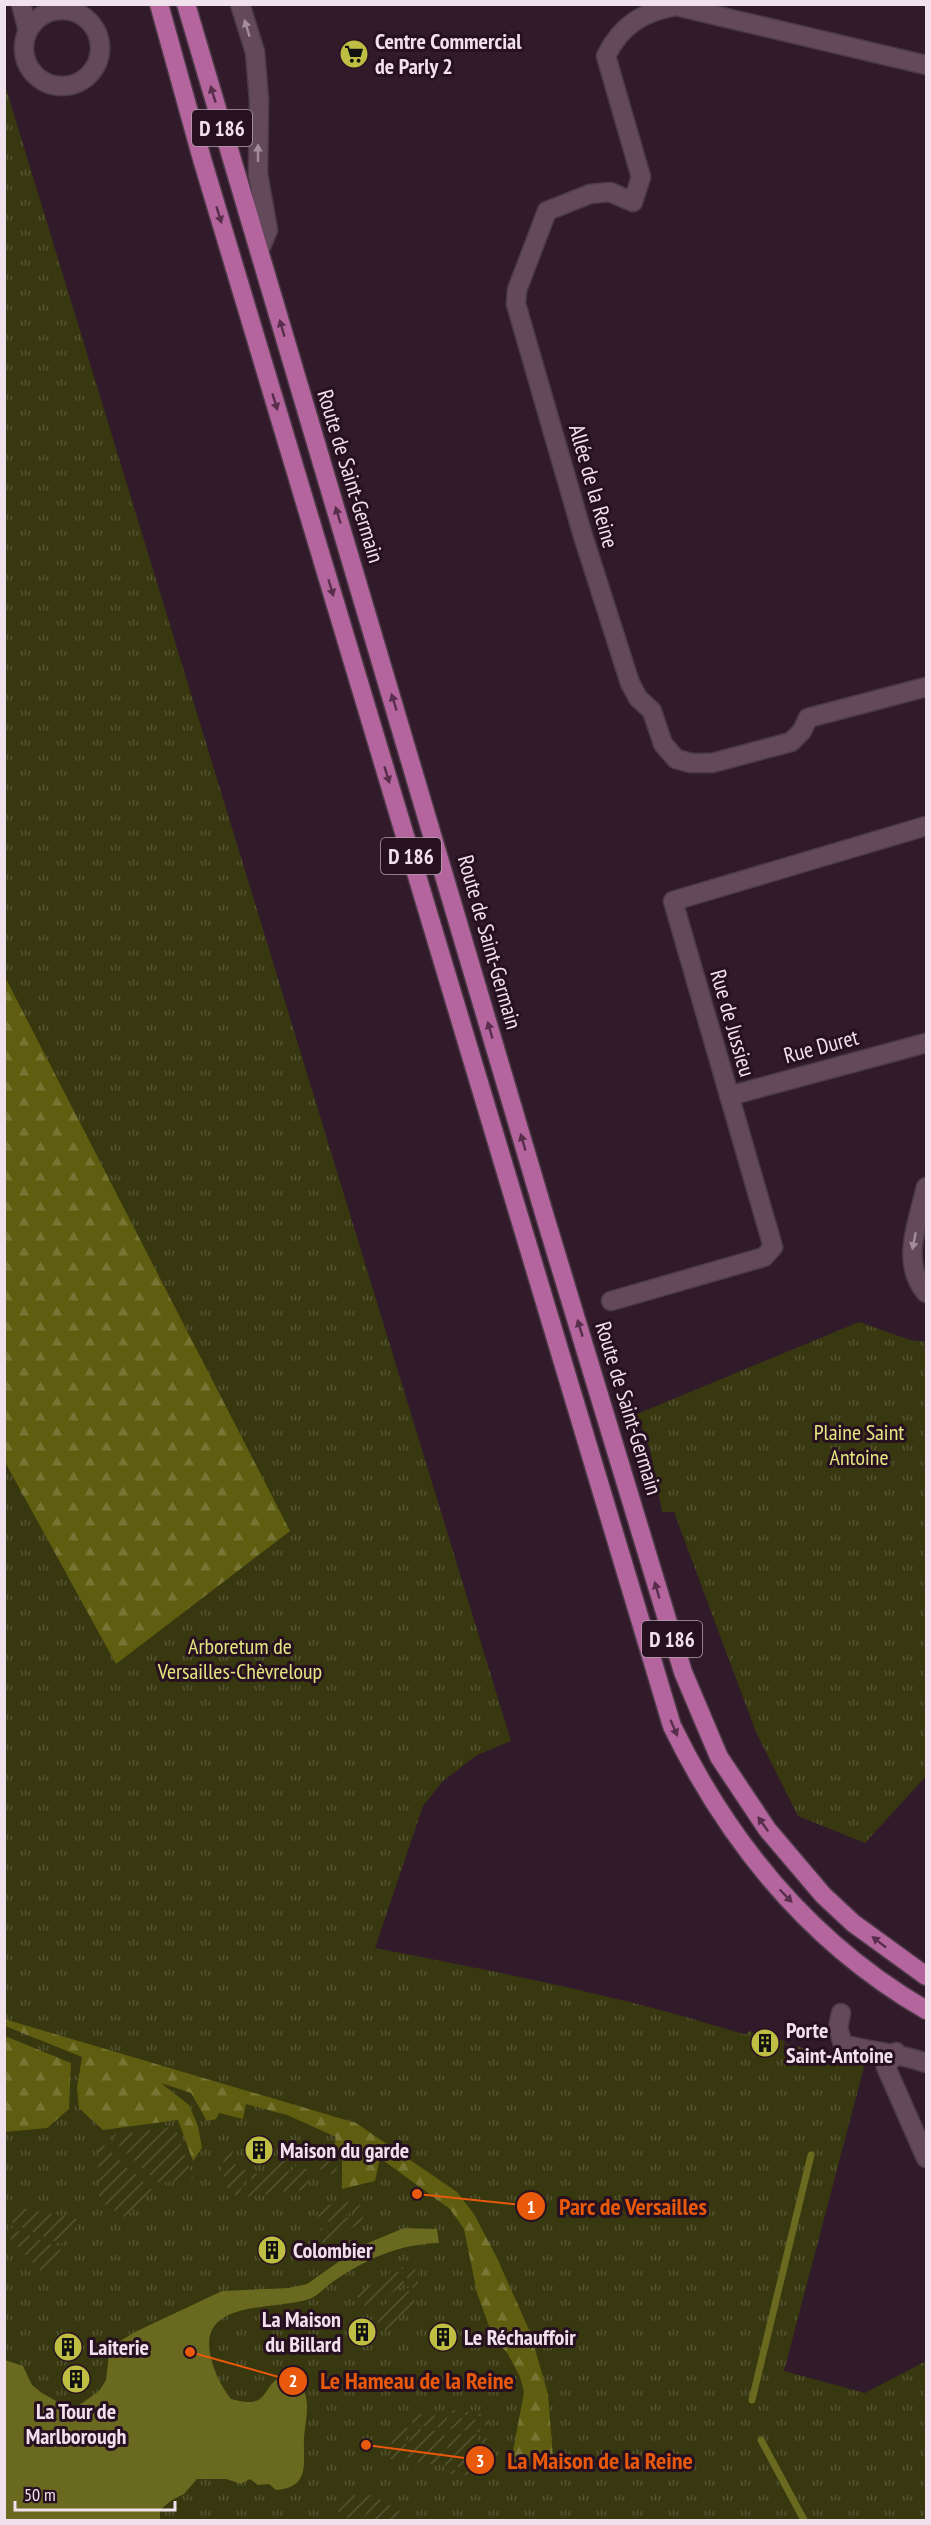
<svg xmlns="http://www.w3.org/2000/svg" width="931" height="2525" font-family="'PT Sans Narrow',sans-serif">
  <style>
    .grass { fill: url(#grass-tufts) }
    .forest { fill: url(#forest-firs) }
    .garden { fill: url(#garden-furrows) }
    .water { fill: #69691f }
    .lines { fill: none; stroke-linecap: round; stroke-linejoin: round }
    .stream { stroke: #69691f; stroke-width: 7 }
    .minor-casing { stroke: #4c3a47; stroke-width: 21 }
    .secondary-casing { stroke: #4c3a47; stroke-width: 21 }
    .primary-casing { stroke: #4c3a47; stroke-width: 21 }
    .minor { stroke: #63495a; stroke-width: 18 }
    .secondary { stroke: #63495a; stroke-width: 18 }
    .primary { stroke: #b4659d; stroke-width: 18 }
    .oneway { fill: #a38d9c }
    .oneway2 { fill: #582e4c }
    .labels { text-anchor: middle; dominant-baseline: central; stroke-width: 6; stroke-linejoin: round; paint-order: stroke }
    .shield { fill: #271121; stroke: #b4a3af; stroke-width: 1.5 }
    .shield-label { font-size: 21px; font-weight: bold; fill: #f1e1ec }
    .poi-label { font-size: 22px; font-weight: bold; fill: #f1e1ec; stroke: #271121; text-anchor: start }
    .street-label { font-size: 22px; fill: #f1e1ec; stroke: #271121 }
    .park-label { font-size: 22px; fill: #e4e680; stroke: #271121 }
    .leader { fill: none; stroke: #e8590c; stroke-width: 2 }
    .callout-dot { fill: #e8590c; stroke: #271121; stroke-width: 2 }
    .mark-label { font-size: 18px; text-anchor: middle; font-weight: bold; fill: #fff }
    .callout-label { font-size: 24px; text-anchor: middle; font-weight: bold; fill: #e8590c; stroke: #271121; stroke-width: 6; stroke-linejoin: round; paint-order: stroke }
  </style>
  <defs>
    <pattern id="grass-tufts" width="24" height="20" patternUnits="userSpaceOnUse" patternTransform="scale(1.5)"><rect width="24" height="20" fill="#373710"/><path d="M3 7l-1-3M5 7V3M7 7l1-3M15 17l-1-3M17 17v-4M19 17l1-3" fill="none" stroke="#545433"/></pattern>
    <pattern id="forest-firs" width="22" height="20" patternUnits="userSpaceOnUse" patternTransform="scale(1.5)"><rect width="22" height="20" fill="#5f5e10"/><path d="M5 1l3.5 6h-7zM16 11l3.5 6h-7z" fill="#767533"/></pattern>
    <pattern id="garden-furrows" width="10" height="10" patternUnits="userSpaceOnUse" patternTransform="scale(1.5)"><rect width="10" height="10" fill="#373710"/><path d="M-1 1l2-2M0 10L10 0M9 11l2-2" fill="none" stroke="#545433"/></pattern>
  </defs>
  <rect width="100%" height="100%" fill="#311b2a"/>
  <path class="grass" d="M4,82L511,1741L477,1755L442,1782L423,1806L375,1948C499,1972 623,1996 743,2034H747L748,2031L785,2041L783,2049H786L787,2044L865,2063L784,2371L865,2393L926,2361V2520H5Z
    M859,1322L910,1340L926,1342V1776L865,1843L798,1816L756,1732L674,1512H662L650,1449L637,1414Z"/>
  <path class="forest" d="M5,977L290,1531L116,1664L5,1462Z
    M4,2019L356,2123L457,2192L474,2214L497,2258L530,2332L548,2394L554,2470L511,2462L524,2392L520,2377L508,2354L493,2337L477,2293L464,2229L450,2209L380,2158L375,2181L342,2189V2156L334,2149L336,2137L287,2115L246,2104L243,2119L219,2113L216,2119L207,2121L191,2093L161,2083L189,2105L198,2126L202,2148L193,2161L178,2120L103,2130L79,2108L77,2088L82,2057L5,2026Z
    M5,2036L71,2063L69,2109L47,2128L5,2132Z"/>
  <path class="garden" d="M172,2127L136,2162L110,2136Z
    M176,2130L193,2178L159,2183L141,2167Z
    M98,2139L129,2170L99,2199Z
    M233,2140L237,2142L232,2154L235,2165L248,2171L238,2198L227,2187L221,2167Z
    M323,2151L336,2157L337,2176L317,2168Z
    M282,2159L293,2163L278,2193L245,2197L253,2173L262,2176L280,2163Z
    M296,2164L312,2171L306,2190L283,2192Z
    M134,2173L152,2190L124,2217L104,2204Z
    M359,2200L360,2209L320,2225L317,2207Z
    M18,2207L82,2220L61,2244L12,2223Z
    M361,2212L364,2221L323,2244L320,2229Z
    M10,2227L61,2249L43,2274L7,2235Z
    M401,2267L418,2270V2297Z
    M397,2269L405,2283L369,2310L355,2294Z
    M407,2287L415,2302L386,2331L371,2316Z
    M452,2410L490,2415L487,2433H484L486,2417L451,2413Z
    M413,2413L447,2417L446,2428L412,2424Z
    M451,2417L481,2421L480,2432L450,2429Z
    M394,2426L408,2428L404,2461L390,2459Z
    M411,2428L445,2432L441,2465L407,2461Z
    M449,2433L479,2436L476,2462H473L472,2469L445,2465Z
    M483,2437L487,2438L483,2471L479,2470L478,2477L444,2473L445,2469L474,2473L475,2466H480Z
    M363,2494L374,2495L358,2520H351L336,2510L348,2496Z
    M377,2497L400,2511L394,2520H362Z"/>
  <path class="water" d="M404,2228L437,2229L439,2243C399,2244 366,2259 334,2281C326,2286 320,2294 312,2298C279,2311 200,2298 210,2353C213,2370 221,2386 231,2399C273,2411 259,2384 284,2376C316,2386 306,2413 304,2438C303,2464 311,2487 276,2490L269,2484L258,2485L250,2479L241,2484L226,2479H197L184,2494L172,2500L160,2510V2520H5V2360L23,2366L32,2385L42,2393L65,2406H78L99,2391L106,2380L109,2353L115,2344L137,2331L222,2291L289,2288L307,2284L361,2246Z"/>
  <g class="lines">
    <path class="stream" d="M752,2400L811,2155
      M761,2440L804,2520"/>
    <g class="minor-casing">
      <path id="minor" d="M21,4L28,31
        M240,4L255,52L259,100L258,174L268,230L259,251
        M24 48a38 38 0 1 1 76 0a38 38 0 1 1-76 0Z
        M926,65L676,6C643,12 621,25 606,56L641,177L633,202L610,192L590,194L547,211L517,290L516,304L583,536L630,683L638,698L652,711L663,744L676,759L691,763H712L791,742L802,731L808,718L926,687
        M729,1096L926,1043
        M611,1301L764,1257L773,1247L673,901L926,826
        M841,2013L838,2028L843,2044C872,2052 899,2053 926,2063
        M896,2052L886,2067L926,2158"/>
    </g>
    <g class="secondary-casing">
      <path id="secondary" d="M926,1187C918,1223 900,1262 926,1293"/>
    </g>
    <g class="primary-casing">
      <path id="primary" d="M159,4L202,159L672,1726C729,1843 812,1944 926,2010
        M186,4L546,1220L683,1672L719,1757L767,1829L823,1895L853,1923L926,1976"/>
    </g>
    <use href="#minor" class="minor"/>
    <use href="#secondary" class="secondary"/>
    <use href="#primary" class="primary"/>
  </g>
  <defs><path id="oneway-solid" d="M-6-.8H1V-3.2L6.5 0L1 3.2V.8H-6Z" transform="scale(1.5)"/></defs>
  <g class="oneway">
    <use href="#oneway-solid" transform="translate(247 28) rotate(-107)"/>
    <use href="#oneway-solid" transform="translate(258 153) rotate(-90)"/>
    <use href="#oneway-solid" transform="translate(914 1241) rotate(101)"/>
  </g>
  <g class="oneway2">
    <use href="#oneway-solid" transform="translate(213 94) rotate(-107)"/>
    <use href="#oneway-solid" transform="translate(219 215) rotate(73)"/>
    <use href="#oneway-solid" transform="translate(282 328) rotate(-106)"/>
    <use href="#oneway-solid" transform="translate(275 402) rotate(73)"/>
    <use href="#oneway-solid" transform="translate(338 515) rotate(-107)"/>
    <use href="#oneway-solid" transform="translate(331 588) rotate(73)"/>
    <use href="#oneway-solid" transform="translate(394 702) rotate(-107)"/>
    <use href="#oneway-solid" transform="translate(387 775) rotate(73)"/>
    <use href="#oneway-solid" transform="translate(490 1030) rotate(-106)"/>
    <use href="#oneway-solid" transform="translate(523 1142) rotate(-106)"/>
    <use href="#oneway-solid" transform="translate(580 1328) rotate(-107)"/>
    <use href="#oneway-solid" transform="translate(657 1590) rotate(-106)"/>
    <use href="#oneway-solid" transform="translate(674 1728) rotate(67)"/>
    <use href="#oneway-solid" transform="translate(763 1824) rotate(-125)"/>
    <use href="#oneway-solid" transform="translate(786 1896) rotate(46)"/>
    <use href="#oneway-solid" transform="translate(879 1942) rotate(-142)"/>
  </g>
  <defs>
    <g id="supermarket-disc" transform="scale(1.5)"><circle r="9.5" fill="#bebf42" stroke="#271121"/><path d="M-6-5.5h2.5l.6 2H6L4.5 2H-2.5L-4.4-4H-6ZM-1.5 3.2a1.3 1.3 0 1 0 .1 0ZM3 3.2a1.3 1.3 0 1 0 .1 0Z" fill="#111"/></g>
    <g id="building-disc" transform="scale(1.5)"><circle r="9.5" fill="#bebf42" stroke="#271121"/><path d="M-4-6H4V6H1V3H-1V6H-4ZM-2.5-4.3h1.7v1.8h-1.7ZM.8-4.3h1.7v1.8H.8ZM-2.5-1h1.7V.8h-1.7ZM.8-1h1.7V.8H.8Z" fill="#111"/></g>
  </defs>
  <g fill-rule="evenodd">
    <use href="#supermarket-disc" x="354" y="54"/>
    <use href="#building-disc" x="765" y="2043"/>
    <use href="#building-disc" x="259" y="2150"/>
    <use href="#building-disc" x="272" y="2250"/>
    <use href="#building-disc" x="362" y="2332"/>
    <use href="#building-disc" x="443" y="2337"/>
    <use href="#building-disc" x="68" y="2347"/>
    <use href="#building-disc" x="76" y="2379"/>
  </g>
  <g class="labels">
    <g class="shield">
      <rect x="192" y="110" width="60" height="36" rx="4.5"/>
      <rect x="381" y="838" width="60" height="36" rx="4.5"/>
      <rect x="642" y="1621" width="60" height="36" rx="4.5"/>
    </g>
    <g class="shield-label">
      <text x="222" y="128">D 186</text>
      <text x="411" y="856">D 186</text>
      <text x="672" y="1639">D 186</text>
    </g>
    <g class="poi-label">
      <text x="375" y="41">Centre Commercial<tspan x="375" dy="25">de Parly 2</tspan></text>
      <text x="786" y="2030">Porte<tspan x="786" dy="25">Saint-Antoine</tspan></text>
      <text x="280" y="2150">Maison du garde</text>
      <text x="293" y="2250">Colombier</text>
      <text x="341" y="2319" text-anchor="end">La Maison<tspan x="341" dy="25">du Billard</tspan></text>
      <text x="464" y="2337">Le Réchauffoir</text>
      <text x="89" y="2347">Laiterie</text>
      <text x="76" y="2411" text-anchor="middle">La Tour de<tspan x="76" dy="25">Marlborough</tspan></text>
    </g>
    <g class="street-label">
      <text transform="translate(351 476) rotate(73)">Route de Saint-Germain</text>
      <text transform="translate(594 486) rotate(74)">Allée de la Reine</text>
      <text transform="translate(490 942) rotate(74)">Route de Saint-Germain</text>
      <text transform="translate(733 1023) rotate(74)">Rue de Jussieu</text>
      <text transform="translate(821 1046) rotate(-15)">Rue Duret</text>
      <text transform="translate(629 1408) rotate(73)">Route de Saint-Germain</text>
    </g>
    <g class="park-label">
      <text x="859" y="1432">Plaine Saint<tspan x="859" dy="25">Antoine</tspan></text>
      <text x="240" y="1646">Arboretum de<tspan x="240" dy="25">Versailles-Chèvreloup</tspan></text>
    </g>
  </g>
  <path class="leader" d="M417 2194L531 2206M190 2352L293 2381M366 2445L480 2460"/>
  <g class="callout-dot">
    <circle cx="417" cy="2194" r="6"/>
    <circle cx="190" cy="2352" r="6"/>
    <circle cx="366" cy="2445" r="6"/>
    <circle cx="531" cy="2206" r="15"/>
    <circle cx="293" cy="2381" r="15"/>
    <circle cx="480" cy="2460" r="15"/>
  </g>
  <g class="mark-label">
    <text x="531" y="2213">1</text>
    <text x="293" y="2387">2</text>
    <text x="480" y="2467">3</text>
  </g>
  <g class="callout-label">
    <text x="633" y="2215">Parc de Versailles</text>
    <text x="417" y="2389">Le Hameau de la Reine</text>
    <text x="600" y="2469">La Maison de la Reine</text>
  </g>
  <rect width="931" height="2525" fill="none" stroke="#f1e1ec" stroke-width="12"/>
  <path d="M15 2501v9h160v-9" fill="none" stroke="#f1e1ec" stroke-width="3"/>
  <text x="24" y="2501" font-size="18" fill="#f1e1ec" stroke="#271121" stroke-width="4.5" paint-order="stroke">50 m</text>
</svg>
